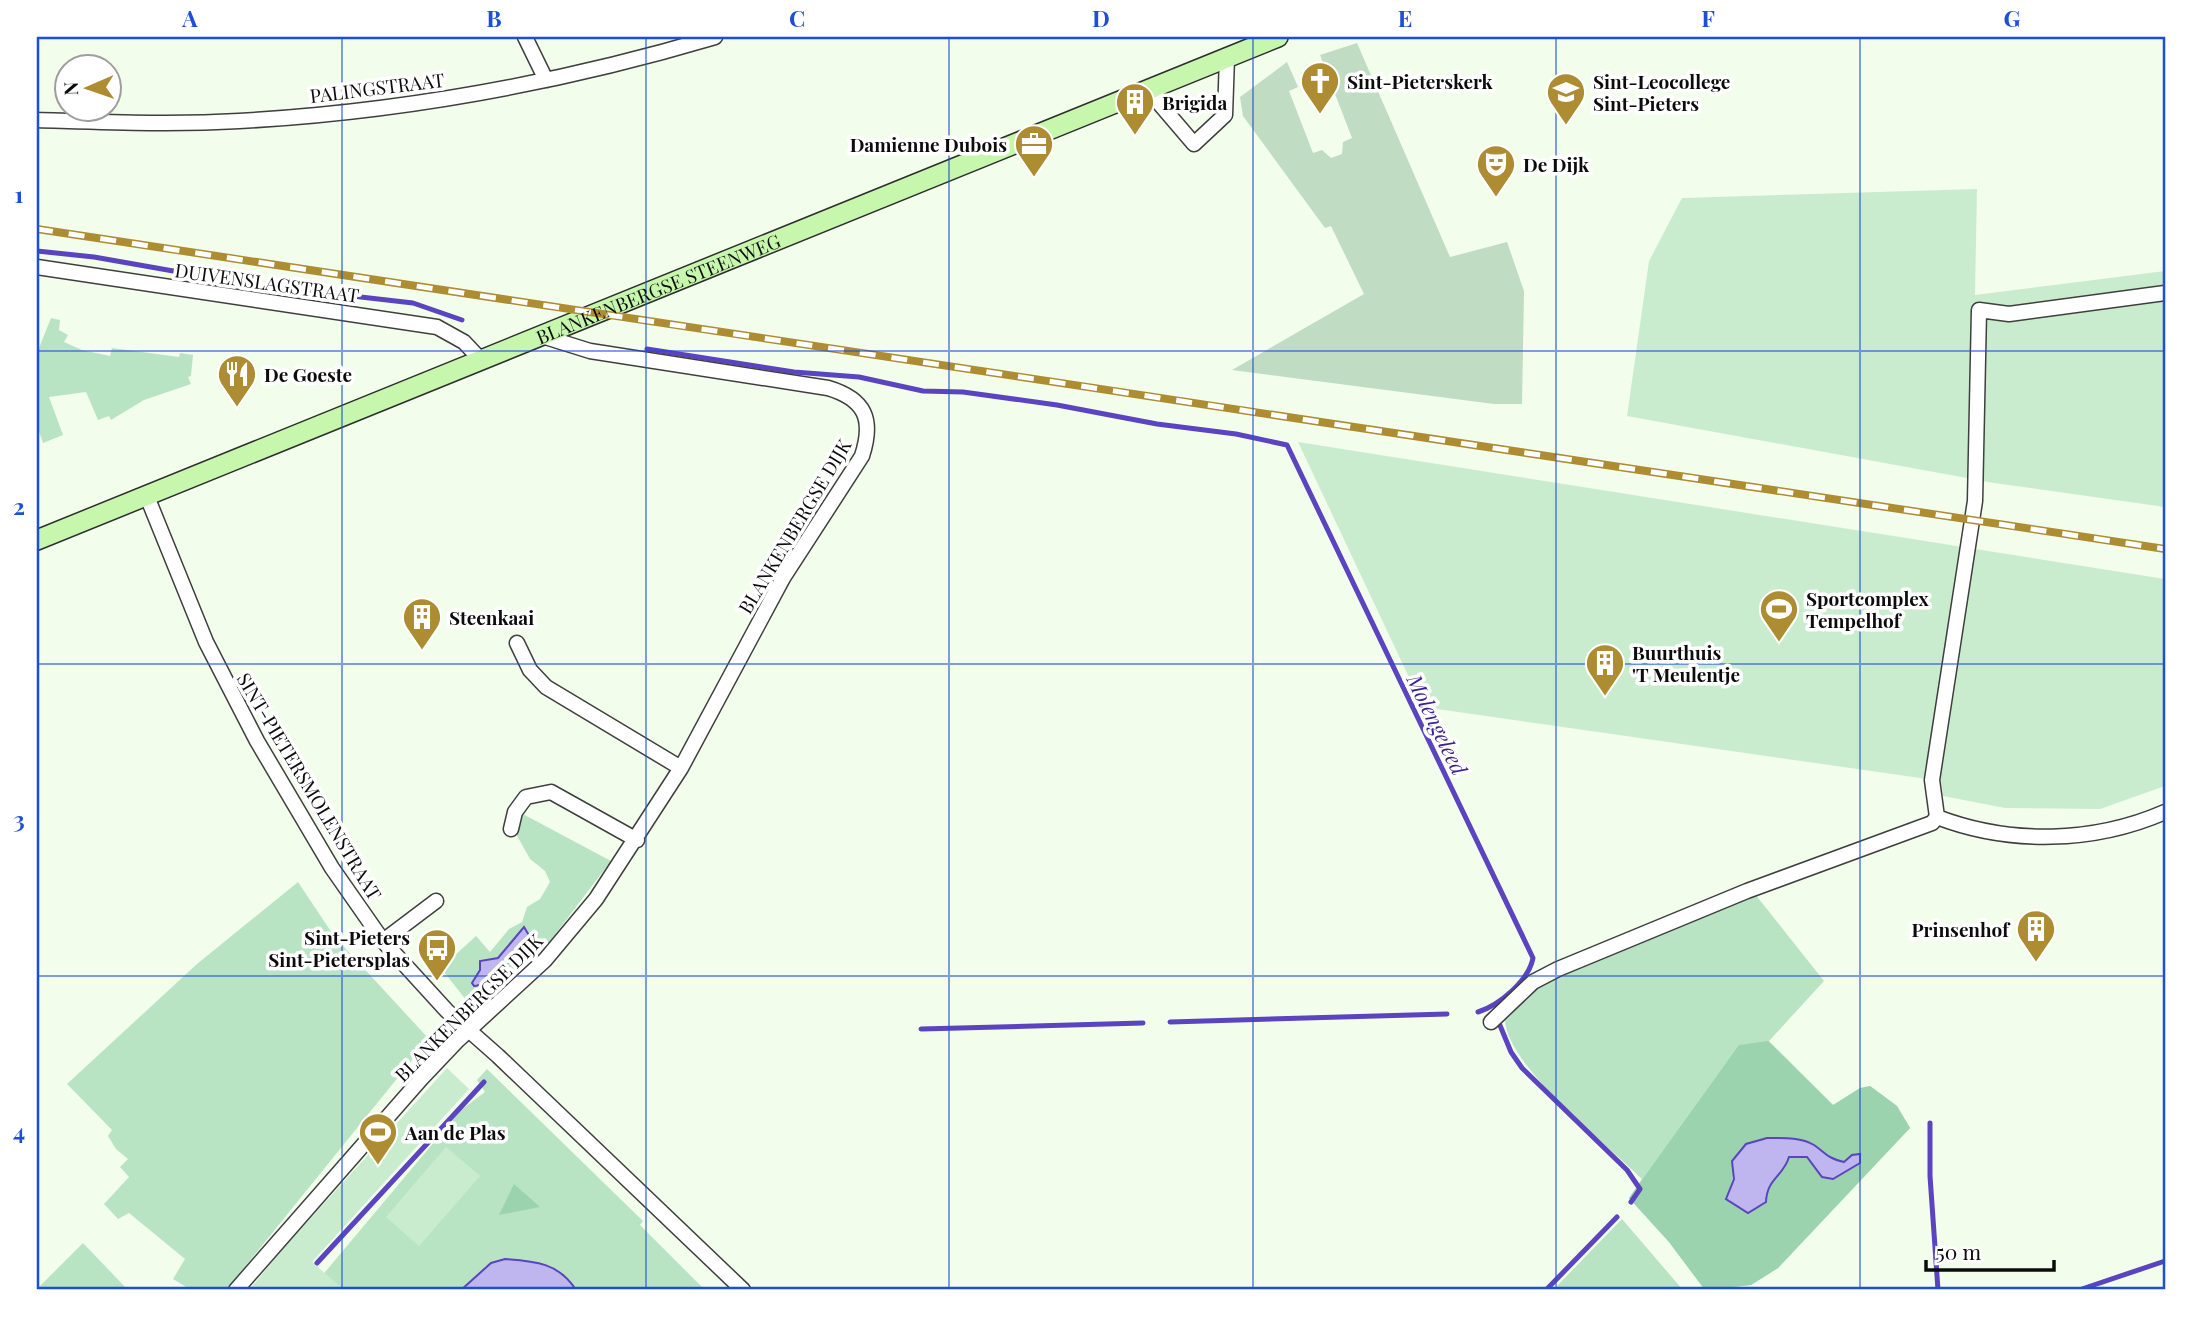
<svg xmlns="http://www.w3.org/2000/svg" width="2202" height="1327" font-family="'Playfair Display',serif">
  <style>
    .green { fill: #b9e4c4 }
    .forest { fill: #9ad3ad; fill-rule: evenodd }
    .cemetery { fill: #c0dcc3 }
    .pitch { fill: #caecce }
    .water { fill: #bfb6f0; stroke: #5a44bf; stroke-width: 2 }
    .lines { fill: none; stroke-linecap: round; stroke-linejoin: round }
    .stream { stroke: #5a44bf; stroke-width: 5 }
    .minor-casing { stroke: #3f3f3f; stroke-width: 17 }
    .secondary-casing { stroke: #2e2e2e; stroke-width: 22 }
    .minor { stroke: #fff; stroke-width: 14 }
    .secondary { stroke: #c6f7ad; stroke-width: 19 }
    .rail-casing { stroke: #ad8c32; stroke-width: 8 }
    .rail { stroke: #fff; stroke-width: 5; stroke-dasharray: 16; stroke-linecap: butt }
    .grid { fill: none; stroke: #1d4ed8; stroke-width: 2; stroke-opacity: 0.55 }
    .labels { text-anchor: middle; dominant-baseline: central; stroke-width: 7; stroke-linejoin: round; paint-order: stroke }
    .poi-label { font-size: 19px; font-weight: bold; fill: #0c0c0c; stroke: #fff; text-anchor: start }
    .street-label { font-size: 19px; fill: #0c0c0c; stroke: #fff }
    .water-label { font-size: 21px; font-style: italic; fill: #3a2290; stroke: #fff }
    .neatline { fill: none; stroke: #1d4ed8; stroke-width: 2.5 }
    .grid-label { font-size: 23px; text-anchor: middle; font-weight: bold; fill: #1d4ed8 }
  </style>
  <rect width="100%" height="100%" fill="#f3fdec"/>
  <path class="green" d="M51,318L60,320L59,330L68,335L64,342L82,350L110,356L112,348L179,357L180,353L193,355L191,376L188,377L191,384L144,400L111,420L109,416L98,420L86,392L49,397L63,435L43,443L37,426V353Z
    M521,813L611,861L547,945L473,1009L441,968L476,936L490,952L509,929L522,922L527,907L540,899L550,882L545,871L530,859L516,834Z
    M298,882L334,936L429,1039L226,1290H191L173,1279L185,1259L129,1213L118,1219L104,1204L129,1177L120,1167L128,1159L116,1149L108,1136L112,1130L67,1084L197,964Z
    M1755,894L1824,981L1769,1041L1833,1105L1870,1086L1897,1106L1910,1128L1778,1268L1751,1285L1705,1290L1669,1242L1629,1198L1642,1179C1607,1145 1507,1066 1505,1020L1535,987Z
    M487,1069L643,1221L640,1225L705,1290H310L461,1110L485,1092L477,1080Z
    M1622,1219L1683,1290H1553Z
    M83,1243L128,1290H37V1289Z"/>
  <path class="forest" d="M1768,1041L1833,1105L1860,1088L1870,1086L1897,1106L1910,1128L1778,1268L1751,1285L1705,1290L1669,1242L1629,1198L1739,1045ZM1813,1145L1825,1157L1845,1162L1852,1155H1860L1822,1177L1807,1157L1789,1156C1784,1177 1767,1178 1766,1203L1748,1213L1726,1199L1735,1169Z
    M514,1184L540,1207L499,1215Z"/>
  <path class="cemetery" d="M1357,43L1450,257L1507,242L1524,291L1522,404H1494L1232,370L1364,294L1331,226L1325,228L1243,116L1240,97L1287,62L1298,87L1289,91L1313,153L1322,150L1331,158L1342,154L1343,142L1352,138L1320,55Z"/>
  <path class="pitch" d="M1977,189L1975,295L2165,271V507L1994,483L1627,416L1649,261L1682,198Z
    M1298,442L2165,579V786L2100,809L2005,808L1943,796L1941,781L1423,707Z
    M447,1068L469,1089L312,1262L344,1290H249L288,1243Z
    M446,1147L480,1176L419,1246L386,1217Z"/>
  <path class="water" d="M524,927L530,937C523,949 488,986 474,986L472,983L480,970V961L498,958Z
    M1767,1138C1782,1138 1801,1137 1814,1145C1827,1154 1827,1158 1844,1162L1852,1155L1860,1154V1163L1833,1179L1822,1177L1807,1157H1789C1783,1177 1767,1178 1766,1202L1748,1213L1726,1199L1734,1179L1732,1161L1746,1144Z
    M505,1259C535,1261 559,1263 576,1290H461L491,1263Z"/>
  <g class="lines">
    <path class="stream" d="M37,251L94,257L247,284L413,303L462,320
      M647,349L794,372L859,377L923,391L963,392L1057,405L1157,424L1236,434L1287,445L1533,958C1529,980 1500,1005 1478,1012
      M1170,1022L1447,1014
      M1499,1023L1511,1052L1522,1068L1627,1170L1640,1189L1631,1202
      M921,1029L1143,1023
      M1930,1123V1176L1938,1290
      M317,1263L484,1082
      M1546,1290L1617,1217
      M2079,1290L2165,1261"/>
    <g class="minor-casing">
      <path id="minor" d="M525,37L546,80
        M1147,89L1194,144L1225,115L1227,57
        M37,120C104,122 172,125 239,121C401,112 560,83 715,37
        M37,267L437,327L464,342L481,360
        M146,494L206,642L257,741L332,868L383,941L447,1011L498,1056L743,1290
        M517,643L530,670L546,687L681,768
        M1937,817C2010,845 2094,843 2165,812
        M511,829L515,812L526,797L551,792L637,840
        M383,941L436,901
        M1491,1022L1533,982L1558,969L1747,891L1932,823L1937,817L1932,780L1975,501L1979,310L2009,314L2165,293
        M236,1290L421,1079L458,1040L545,960L596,899L681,768L783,578L862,456C874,419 865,399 828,388L590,351L542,336"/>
    </g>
    <g class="secondary-casing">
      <g id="secondary">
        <path id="s1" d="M37,540L1278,37"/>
      </g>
    </g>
    <use href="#minor" class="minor"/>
    <use href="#secondary" class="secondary"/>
    <g class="rail-casing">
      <path id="rail" d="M37,229L2165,549"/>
    </g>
    <use href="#rail" class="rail"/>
  </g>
  <path class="grid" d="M342,37V1290M646,37V1290M949,37V1290M1253,37V1290M1556,37V1290M1860,37V1290M37,351H2165M37,664H2165M37,976H2165"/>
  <defs>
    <g id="church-pin" transform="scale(2.0125)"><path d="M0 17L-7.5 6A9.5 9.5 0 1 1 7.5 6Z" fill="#ad8c32" stroke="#fff"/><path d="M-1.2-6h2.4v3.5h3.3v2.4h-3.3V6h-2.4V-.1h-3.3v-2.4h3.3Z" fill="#fff"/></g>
    <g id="school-pin" transform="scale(2.0125)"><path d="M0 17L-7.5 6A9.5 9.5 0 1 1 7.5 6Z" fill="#ad8c32" stroke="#fff"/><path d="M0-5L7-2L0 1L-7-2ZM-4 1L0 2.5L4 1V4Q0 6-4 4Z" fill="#fff"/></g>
    <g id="building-pin" transform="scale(2.0125)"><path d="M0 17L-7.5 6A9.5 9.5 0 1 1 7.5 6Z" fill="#ad8c32" stroke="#fff"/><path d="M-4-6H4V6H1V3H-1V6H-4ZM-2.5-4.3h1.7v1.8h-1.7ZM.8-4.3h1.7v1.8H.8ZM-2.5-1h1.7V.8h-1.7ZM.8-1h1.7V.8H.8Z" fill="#fff"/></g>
    <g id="office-pin" transform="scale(2.0125)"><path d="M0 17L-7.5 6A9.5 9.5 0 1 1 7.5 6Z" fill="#ad8c32" stroke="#fff"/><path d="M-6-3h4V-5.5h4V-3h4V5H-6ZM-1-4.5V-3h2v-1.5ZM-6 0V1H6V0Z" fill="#fff"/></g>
    <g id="theatre-pin" transform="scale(2.0125)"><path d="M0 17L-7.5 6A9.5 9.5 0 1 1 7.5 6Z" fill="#ad8c32" stroke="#fff"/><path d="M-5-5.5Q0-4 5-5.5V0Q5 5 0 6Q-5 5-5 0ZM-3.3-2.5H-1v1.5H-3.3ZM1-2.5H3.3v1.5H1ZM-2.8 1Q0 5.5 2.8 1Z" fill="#fff"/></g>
    <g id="restaurant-pin" transform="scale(2.0125)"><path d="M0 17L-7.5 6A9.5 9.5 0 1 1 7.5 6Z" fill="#ad8c32" stroke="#fff"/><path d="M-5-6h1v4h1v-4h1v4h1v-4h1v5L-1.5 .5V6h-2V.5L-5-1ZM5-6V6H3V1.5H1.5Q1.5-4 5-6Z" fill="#fff"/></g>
    <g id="stadium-pin" transform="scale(2.0125)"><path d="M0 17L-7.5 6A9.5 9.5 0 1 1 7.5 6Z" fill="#ad8c32" stroke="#fff"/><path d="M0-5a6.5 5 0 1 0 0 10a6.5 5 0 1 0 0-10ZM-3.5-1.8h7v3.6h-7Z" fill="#fff"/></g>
    <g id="bus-pin" transform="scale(2.0125)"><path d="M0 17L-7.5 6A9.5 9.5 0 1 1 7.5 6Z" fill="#ad8c32" stroke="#fff"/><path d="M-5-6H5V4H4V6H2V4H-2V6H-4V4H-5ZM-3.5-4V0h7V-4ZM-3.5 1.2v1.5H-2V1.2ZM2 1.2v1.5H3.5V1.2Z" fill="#fff"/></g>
  </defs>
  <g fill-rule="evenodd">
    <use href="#church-pin" x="1320" y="81"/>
    <use href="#school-pin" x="1566" y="92"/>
    <use href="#building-pin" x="1135" y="102"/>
    <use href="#office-pin" x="1034" y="144"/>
    <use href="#theatre-pin" x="1496" y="164"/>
    <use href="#restaurant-pin" x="237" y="374"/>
    <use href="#stadium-pin" x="1779" y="609"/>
    <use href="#building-pin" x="422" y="617"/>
    <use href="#building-pin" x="1605" y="663"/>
    <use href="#building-pin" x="2036" y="929"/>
    <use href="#bus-pin" x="437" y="948"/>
    <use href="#stadium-pin" x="378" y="1132"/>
  </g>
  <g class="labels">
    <g class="poi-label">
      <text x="1347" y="81">Sint-Pieterskerk</text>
      <text x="1593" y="81">Sint-Leocollege<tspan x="1593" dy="22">Sint-Pieters</tspan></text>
      <text x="1162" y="102">Brigida</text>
      <text x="1007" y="144" text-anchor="end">Damienne Dubois</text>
      <text x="1523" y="164">De Dijk</text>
      <text x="264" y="374">De Goeste</text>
      <text x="1806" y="598">Sportcomplex<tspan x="1806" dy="22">Tempelhof</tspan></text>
      <text x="449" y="617">Steenkaai</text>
      <text x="1632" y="652">Buurthuis<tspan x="1632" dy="22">'T Meulentje</tspan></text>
      <text x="2009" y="929" text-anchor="end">Prinsenhof</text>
      <text x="410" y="937" text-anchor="end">Sint-Pieters<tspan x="410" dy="22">Sint-Pietersplas</tspan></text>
      <text x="405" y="1132">Aan de Plas</text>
    </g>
    <g class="street-label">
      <text transform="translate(377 87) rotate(-7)">PALINGSTRAAT</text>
      <text transform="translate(267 282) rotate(8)">DUIVENSLAGSTRAAT</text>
      <text stroke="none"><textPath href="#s1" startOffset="670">BLANKENBERGSE STEENWEG</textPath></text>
      <text transform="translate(794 526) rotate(-59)">BLANKENBERGSE DIJK</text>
      <text transform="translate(310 786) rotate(59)">SINT-PIETERSMOLENSTRAAT</text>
      <text transform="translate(468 1007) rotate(-45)">BLANKENBERGSE DIJK</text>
    </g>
    <g class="water-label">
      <text transform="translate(1438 724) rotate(64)">Molengeleed</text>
    </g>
  </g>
  <rect width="2202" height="1327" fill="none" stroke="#ffffff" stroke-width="77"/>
  <g transform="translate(88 88) rotate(268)"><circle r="33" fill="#ffffff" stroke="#9e9e9e" stroke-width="2"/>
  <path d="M0-5L12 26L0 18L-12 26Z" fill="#ad8c32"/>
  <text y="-10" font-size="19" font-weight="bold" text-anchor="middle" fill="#0c0c0c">N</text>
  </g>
  <path d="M1926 1260v10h128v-10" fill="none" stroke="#0c0c0c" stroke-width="3.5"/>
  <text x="1936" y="1260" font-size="21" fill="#0c0c0c" stroke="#ffffff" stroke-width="5" paint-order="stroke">50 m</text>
  <rect x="38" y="38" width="2126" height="1250" class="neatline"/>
  <g class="grid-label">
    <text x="190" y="27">A</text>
    <text x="494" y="27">B</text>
    <text x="797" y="27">C</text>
    <text x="1101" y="27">D</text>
    <text x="1405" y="27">E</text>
    <text x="1708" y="27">F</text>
    <text x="2012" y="27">G</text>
    <text x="19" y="203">1</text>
    <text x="19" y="515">2</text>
    <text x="19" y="828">3</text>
    <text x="19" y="1140">4</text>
  </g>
</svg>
